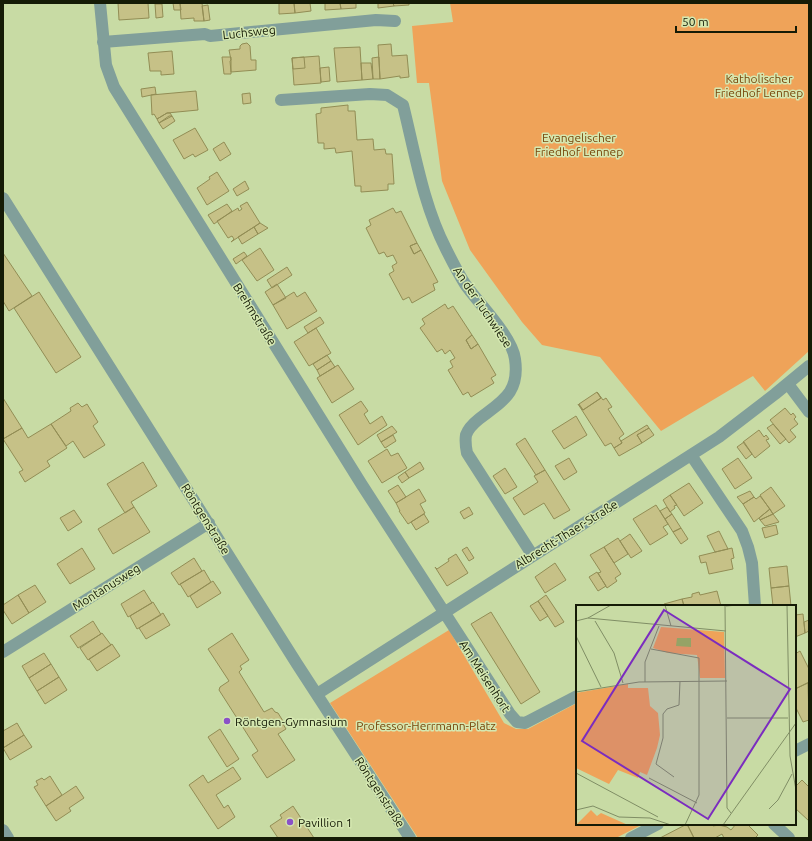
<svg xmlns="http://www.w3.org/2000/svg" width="812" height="841" font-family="Ubuntu,sans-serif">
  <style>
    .green { fill: #efa359 }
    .building { fill: #c6c187; stroke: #928d55 }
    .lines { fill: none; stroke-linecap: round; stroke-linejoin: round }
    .street { stroke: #819f9a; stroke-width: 12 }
    .poi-dot { fill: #8a51c7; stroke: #d5e8b1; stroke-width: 1.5 }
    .labels { text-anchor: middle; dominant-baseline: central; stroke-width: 3; stroke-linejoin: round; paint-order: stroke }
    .street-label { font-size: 12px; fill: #151b06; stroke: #d5e8b1 }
    .park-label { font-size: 12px; fill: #79470c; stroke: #d5e8b1 }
    .poi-label { font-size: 12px; fill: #151b06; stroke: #d5e8b1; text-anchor: start }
    .inset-road { fill: none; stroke: #808e65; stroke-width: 1 }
    .view { fill: #7b2cbf; fill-opacity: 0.15; stroke: #7b2cbf; stroke-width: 2 }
    .inset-edge { fill: none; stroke: #151b06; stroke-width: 2 }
  </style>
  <rect width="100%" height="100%" fill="#c8dba4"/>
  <path class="green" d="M450,3H809V351L765,391L753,376L661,431L600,357L542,345L522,322L470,250L442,181L429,83H417L412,26L453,22Z
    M449,630L504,723L516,729H528L577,703V824H643L616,838H418L330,703Z"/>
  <path class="building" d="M118,3H148L149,18L119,20Z
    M173,3H180L181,10H174Z
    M180,3H202L204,21H194V18L181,19Z
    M279,3H294L295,13L279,14Z
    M294,3H310L311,11L295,13Z
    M325,3H340L341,9L325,10Z
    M340,3H356V8L341,9Z
    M378,3H393L394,6L378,8Z
    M393,3H409V5L394,6Z
    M155,4H162L163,17L156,18Z
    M208,5L210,20L204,21L202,6Z
    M247,43L250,46L251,60H256V70L231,72L230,61L231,60L229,50L240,49V46L242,44Z
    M391,44L392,56L407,55L409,77L400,78V76L380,79L378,45Z
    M360,47L362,80L337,82L334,48Z
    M172,51L174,74L161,75V71H150L148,53Z
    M319,56L321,83L294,85L292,58Z
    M222,57H231V74H224Z
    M304,57L305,68L293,69L292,58Z
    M379,57L380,79H373L372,58Z
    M361,63H371L373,79L362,80Z
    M329,67L330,81L321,82L320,68Z
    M155,87L156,94L142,97L141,89Z
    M196,91L198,110L167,113L157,119L154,114L152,115L151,95Z
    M250,93L251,103L243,104L242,94Z
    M348,105V111H355L357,140L373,139L374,150L385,149L386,154H392L394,184H388V190L361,192V186H355L352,151L336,153L335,148L324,149V143H318L316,114L321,113V108Z
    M167,113H170L172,116L159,123L157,119Z
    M169,116H172L175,121L163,129L159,123Z
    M195,128L208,150L195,157L193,154L184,159L173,140Z
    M224,142L231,154L220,161L213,149Z
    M217,172L229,191L207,205L197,188L210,179L209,177Z
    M245,181L249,189L237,196L233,189Z
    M247,202L260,223L231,242L234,239L232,236L228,238L217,221L238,208L239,211L242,209L240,206Z
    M227,204L232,211L214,224L208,215Z
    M393,208L396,213L401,211L417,243L410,246L414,254L421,250L438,282L433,284L435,290L412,303L409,297L403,300L389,274L394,271L392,266L397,263L393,255L387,257L384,252L379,254L366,228L371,225L369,220Z
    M260,223L268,228L258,234L254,227Z
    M254,227L258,234L242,244L238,237Z
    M417,243L421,250L414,254L410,246Z
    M260,248L274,270L257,281L242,260Z
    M244,252L247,256L236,264L233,259Z
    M3,253L32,296L9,311L3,301Z
    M287,267L292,275L272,288L267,280Z
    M277,284L286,298L273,305L265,292Z
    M39,292L81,357L56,373L14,308Z
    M294,292L297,297L305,292L317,311L287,329L273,305Z
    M445,304L448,309L453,306L472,335L466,340L471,349L478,344L496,375L491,378L494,383L471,397L468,392L463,395L448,370L453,367L450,361L455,358L450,350L445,354L442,349L437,352L420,328L425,324L422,319Z
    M320,317L324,323L308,333L304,327Z
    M316,328L331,353L309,366L294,342Z
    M472,335L478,344L471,349L466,340Z
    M327,355L331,361L317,370L313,364Z
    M331,361L335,367L320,376L317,370Z
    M338,365L354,389L332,403L317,378Z
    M597,392L603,400L606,398L612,407L608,409L624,434L619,438L622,443L614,448L611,443L605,446L578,404L583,410L601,398Z
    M597,392L601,398L583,410L579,404Z
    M3,398L22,428L3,439Z
    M361,401L368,411L364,414L370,424L382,416L387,425L358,445L339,415Z
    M78,403L82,407L87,404L98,422L93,426L105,445L84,458L73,441L66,446L51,424L71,411L70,408Z
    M785,408L791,415L793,413L796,417L794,419L798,424L790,430L796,437L789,443L770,420Z
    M576,416L587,435L564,449L552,431Z
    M51,424L67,448L47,461L50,466L25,482L19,472L23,470L3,439L22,428L28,438Z
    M773,424L786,439L780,444L767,428Z
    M647,425L649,428L637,435L642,443L619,456L614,448L622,443L621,441Z
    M392,426L397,432L381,442L377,435Z
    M649,428L654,435L642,443L637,435Z
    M759,430L764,437L766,435L769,439L766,440L770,446L755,458L743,442Z
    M393,435L396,441L385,448L381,442Z
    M525,438L545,470L536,475L516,444Z
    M744,442L752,454L746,459L737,447Z
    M387,449L391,456L398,453L407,468L382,483L368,461Z
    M569,458L577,472L564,480L555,466Z
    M738,458L752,478L735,489L722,469Z
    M143,462L157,486L131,502L134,507L125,513L107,484Z
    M420,462L424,469L409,478L405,472Z
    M505,468L517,487L505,494L493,476Z
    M545,470L570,510L554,519L544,503L524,515L513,498L538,482L534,476Z
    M405,472L409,478L402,483L398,477Z
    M689,483L703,503L684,516L670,495Z
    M398,485L406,497L396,503L388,491Z
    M771,487L785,506L773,514L760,495Z
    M419,489L426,501L420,504L425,513L408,524L399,511H400L396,503Z
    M750,491L754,497L743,504L737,497Z
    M670,495L677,505L674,506L675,508L670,512L663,500Z
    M760,496L770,509L754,522L743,504L754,497L756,499Z
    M656,505L668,524L663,527L668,534L650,545L633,519Z
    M134,507L150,532L113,554L98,529Z
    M469,507L473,514L464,519L460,512Z
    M667,507L672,514L665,519L660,511Z
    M770,509L773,514L760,520L759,518Z
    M74,510L82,522L68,531L60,518Z
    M424,514L429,522L416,530L411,522Z
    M672,514L681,528L673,532L665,519Z
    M773,514L779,522L765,526L760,520Z
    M776,525L778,534L765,538L762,528Z
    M681,528L688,539L681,544L673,532Z
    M719,531L728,549L715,552L707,536Z
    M630,534L642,551L631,558L620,541Z
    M618,538L628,554L614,563L604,547Z
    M467,547L474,558L469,561L462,550Z
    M604,547L621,574L615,578L617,581L607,588L598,573L601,572L590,555Z
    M82,548L95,569L70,584L57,564Z
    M732,548L734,558L731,559L733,569L709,574L706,562L701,563L699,556Z
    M456,554L468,573L447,586L435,567L437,569L449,561L448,559Z
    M194,558L202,571L179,585L171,573Z
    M555,563L566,580L545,593L535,577Z
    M787,566L789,586L771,588L769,568Z
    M204,570L211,582L188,597L180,584Z
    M597,572L606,586L598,591L589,577Z
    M213,581L221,593L197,608L190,596Z
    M35,585L46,602L29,613L18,595Z
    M789,586L791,606H773L771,588Z
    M144,590L152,603L128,617L121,604Z
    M717,591L721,606H684L682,599L692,597V594L699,592L700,595Z
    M18,595L29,613L12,624L3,610V605Z
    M546,595L564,622L555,627L538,601Z
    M682,599L684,606H665L664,604Z
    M538,601L548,616L540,621L530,606Z
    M153,602L161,615L137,629L130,616Z
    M491,612L540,692L521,704L471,624Z
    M163,613L170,625L146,639L139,628Z
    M803,614L805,633L795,637V615Z
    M809,620V631L805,633L804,622Z
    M93,621L101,634L78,648L70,636Z
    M102,633L111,645L88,660L80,648Z
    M232,633L249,660L240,666L242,669L239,672L264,712L272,708L275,712L278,713L283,721V724L286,729L278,734L295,760L267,778L252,755L258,751L219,690L220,687L229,681L208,649Z
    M112,644L120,656L97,671L89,659Z
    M800,651L809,669V682L795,689V654Z
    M44,653L51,664L29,678L22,666Z
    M51,664L59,677L37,691L29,678Z
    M59,677L67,690L45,704L37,691Z
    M808,683L809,720L803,722L795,706V689Z
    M17,723L24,735L3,748V731Z
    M220,729L239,759L227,767L208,737Z
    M24,735L32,747L10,760L3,748Z
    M233,767L241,779L216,795L224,808L228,805L235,817L218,829L189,785L203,775L208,783Z
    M50,776L62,795L46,806L34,787L38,785L36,781L42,778L44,780Z
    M802,780L809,787V821L795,808V787Z
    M76,786L84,798L69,808L71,811L56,821L46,806Z
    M293,806L314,838H278L270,826L282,818L280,815Z
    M687,824L694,838H660Z
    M687,824H712L713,826L719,825L727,827L731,830L736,824H747L758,835L755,838H724L722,834L715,838H694Z"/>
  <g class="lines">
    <path class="street" d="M100,3L106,65L114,87L362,485L510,714L517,722L525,723L577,696
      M103,42L205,34L210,36L376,20L395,21
      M281,100L370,94L387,95L403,105C415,153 423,204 446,249C452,261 458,273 465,284C478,303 512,336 515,359C520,393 502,401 479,419C474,423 468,429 466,435C465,441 466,448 467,453L533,556
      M3,198L297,664L410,838
      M788,384L809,412
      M691,455L742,531L748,547L752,563L755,606
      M3,652L209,523
      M317,694L719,437L775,394L809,366
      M795,751L809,744
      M774,824L789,838
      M3,830L8,838
      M631,838L658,824"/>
  </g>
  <g class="poi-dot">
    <circle cx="227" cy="721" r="4"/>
    <circle cx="290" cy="822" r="4"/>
  </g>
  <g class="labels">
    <g class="street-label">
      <text transform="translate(249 32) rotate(-6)">Luchsweg</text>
      <text transform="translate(483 307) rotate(56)">An der Tuchwiese</text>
      <text transform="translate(255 314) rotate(58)">Brehmstraße</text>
      <text transform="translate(206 519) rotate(58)">Röntgenstraße</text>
      <text transform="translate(566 534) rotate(-32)">Albrecht-Thaer-Straße</text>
      <text transform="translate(106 587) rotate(-32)">Montanusweg</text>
      <text transform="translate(485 676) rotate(57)">Am Meisenhort</text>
      <text transform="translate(380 792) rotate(57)">Röntgenstraße</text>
    </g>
    <g class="park-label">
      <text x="759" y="78">Katholischer<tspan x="759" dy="14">Friedhof Lennep</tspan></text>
      <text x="579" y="137">Evangelischer<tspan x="579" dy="14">Friedhof Lennep</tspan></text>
      <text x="426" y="725">Professor-Herrmann-Platz</text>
    </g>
    <g class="poi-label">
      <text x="235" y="721">Röntgen-Gymnasium</text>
      <text x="298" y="822">Pavillion 1</text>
    </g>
  </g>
  <g transform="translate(576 605)">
    <rect width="220" height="220" fill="#c8dba4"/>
    <path d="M85,22L148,27L149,73H124L121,50L92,48L77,43ZM52,79V83H72L74,101L82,108L84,130L81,143L71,170L64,167L62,173L42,165L33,179L0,163V88ZM15,205L21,211L25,208L52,220H0Z" fill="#efa359"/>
    <path d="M101,33H115V42L100,41Z" fill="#9bb857"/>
    <path class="inset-road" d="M89,0L95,21M149,0L151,203L155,208M211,0L214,151L220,185M150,1L162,0M12,13L150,26M0,16L12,13L35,0M19,16L38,48L47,78M0,31L25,82M75,44L123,53V190L109,220M69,77V57L83,21M0,87L63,77L151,76M151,113H212M0,168L82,212M98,172L80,159L87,133V109L91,104L103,100L104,76M73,173L121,198M193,204L202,195L216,169M0,205L17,201L43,212L74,213L95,220M147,220L220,118"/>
    <path class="view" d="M88,5L214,84L132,214L6,136Z"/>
    <rect width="220" height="220" class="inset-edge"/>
  </g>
  <rect width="812" height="841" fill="none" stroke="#151b06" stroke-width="8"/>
  <path d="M676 26v6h120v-6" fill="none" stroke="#151b06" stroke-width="2"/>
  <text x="682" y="26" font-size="12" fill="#151b06" stroke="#d5e8b1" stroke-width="3" paint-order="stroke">50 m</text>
</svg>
